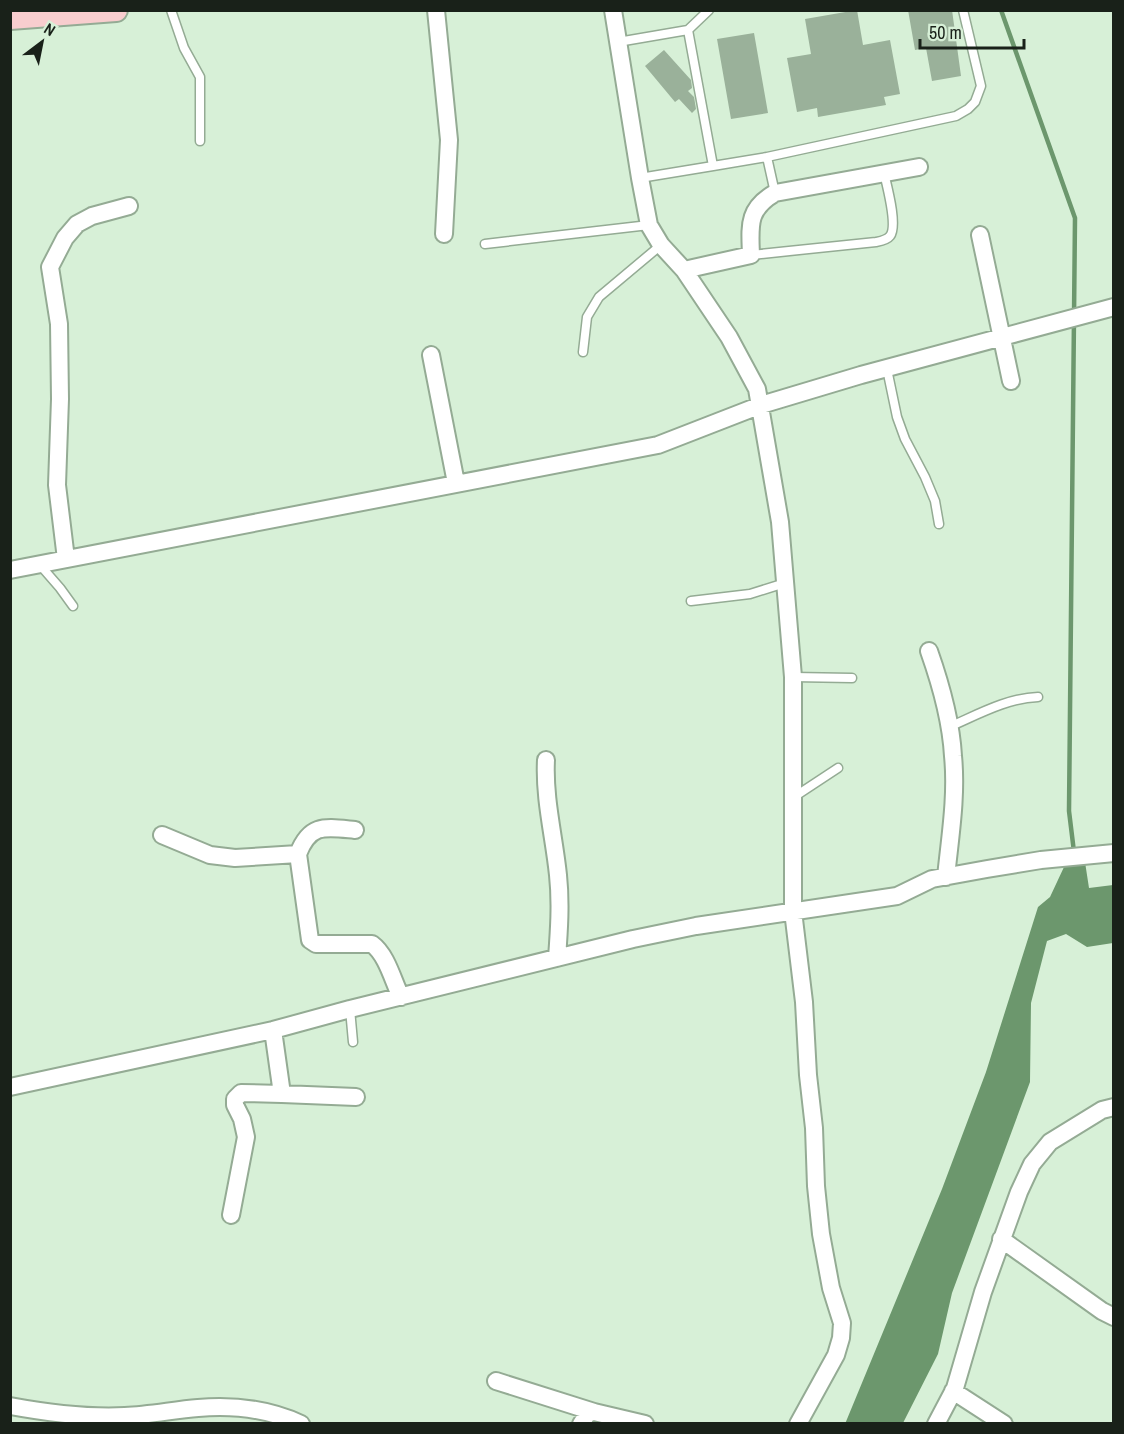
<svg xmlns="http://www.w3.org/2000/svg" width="1124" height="1434" font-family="'Archivo Narrow',sans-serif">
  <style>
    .water { fill: #6c976d }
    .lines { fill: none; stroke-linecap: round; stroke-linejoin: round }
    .stream { stroke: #6c976d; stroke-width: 4.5 }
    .building { fill: #9ab19a }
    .lane-casing { stroke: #94ab94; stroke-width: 11 }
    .street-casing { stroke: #94ab94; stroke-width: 20 }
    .secondary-casing { stroke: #94ab94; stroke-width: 26 }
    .lane { stroke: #fff; stroke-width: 8 }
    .street { stroke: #fff; stroke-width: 16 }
    .secondary { stroke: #f8cdce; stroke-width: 22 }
  </style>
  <rect width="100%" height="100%" fill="#d7f0d7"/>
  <path class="water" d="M1085,862L1089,888L1113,885V943L1087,947L1066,934L1047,941L1031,1003L1030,1082L952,1293L938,1354L903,1423L845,1424L942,1189L986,1072L1038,907L1050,897L1064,867Z"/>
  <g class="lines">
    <path class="stream" d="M1001,10L1075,218L1069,811L1074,852"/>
  </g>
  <path class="building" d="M857,10L863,45L890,40L900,94L884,97L886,105L818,117L817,108L797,112L787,58L811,54L805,19Z
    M908,10H952L961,76L932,81L926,48L915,50Z
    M754,33L768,113L731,119L717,39Z
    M664,50L691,80L692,88L688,91L694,97L696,109L692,113L679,99L675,102L645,66Z"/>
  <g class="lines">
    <g class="lane-casing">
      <path id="lane" d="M171,10L184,48L200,77V141
        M688,30L713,166L767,157L956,116L968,109L975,102L981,86L963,10
        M618,42L688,30L709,10
        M767,157L775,193
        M640,178L713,166
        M485,244L649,225
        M751,255L876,242C881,241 887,240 890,236C898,226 887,186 884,173
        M583,352L587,317L599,297L661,245
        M887,369L897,417L905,439L925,477L935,501L939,524
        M40,565L60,588L73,606
        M691,601L750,594L785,583
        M793,677L852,678
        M949,727C977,715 1007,698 1038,697
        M794,797L838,768
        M350,1009L353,1042"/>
    </g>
    <g class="street-casing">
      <path id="street" d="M436,10L449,140L444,234
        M613,10L640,178L649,225L661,245L684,270L729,337L757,389L780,522L793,677V911L804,1002L808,1075L814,1128L816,1186L821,1234L831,1288L842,1323L841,1338L836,1355L798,1424
        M980,235L1011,381
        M684,270L751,255C750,226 747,209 775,193L919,167
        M431,355L456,483
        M66,559L57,485L60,399L59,324L50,267L65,238L77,224L92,216L129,206
        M10,570L658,445L761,405L861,375L1114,307
        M929,651C941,685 951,720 953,756C957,796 950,837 946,877
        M546,760C544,799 554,836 558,875C561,903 559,931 557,958
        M162,835L210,855L235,858L298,854L310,940L316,944H372C387,955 393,981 401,997
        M298,854C310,823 325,827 355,830
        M273,1030L282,1094L356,1097
        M10,1087L273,1030L350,1009L633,939L696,926L897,896L932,879L987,869L1041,860L1114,853
        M231,1215L246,1137L242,1119L235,1105V1099L241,1093L282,1094
        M1001,1239L1102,1311L1114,1317
        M496,1381L594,1412
        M953,1391L1004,1424
        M10,1406C48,1413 87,1418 125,1416C149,1415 174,1410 198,1408C233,1405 269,1409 301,1424
        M581,1424L588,1413L594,1412L645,1424
        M936,1424L955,1388L983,1292L1019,1192L1032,1164L1050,1142L1102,1110L1114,1107"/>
    </g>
    <g class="secondary-casing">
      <path id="secondary" d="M10,18L116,10"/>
    </g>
    <use href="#lane" class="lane"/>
    <use href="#street" class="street"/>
    <use href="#secondary" class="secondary"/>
  </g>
  <rect width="1124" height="1434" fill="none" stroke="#192119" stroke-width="24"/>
  <g transform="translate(42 42) rotate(32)" stroke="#d7f0d7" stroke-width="4.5" paint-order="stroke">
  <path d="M0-4.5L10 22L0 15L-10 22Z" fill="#192119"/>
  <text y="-9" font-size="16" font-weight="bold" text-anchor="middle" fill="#192119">N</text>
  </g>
  <path d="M920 39v9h104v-9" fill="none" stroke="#192119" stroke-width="3"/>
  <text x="929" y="39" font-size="18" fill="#192119" stroke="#d7f0d7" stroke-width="4.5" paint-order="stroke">50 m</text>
</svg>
